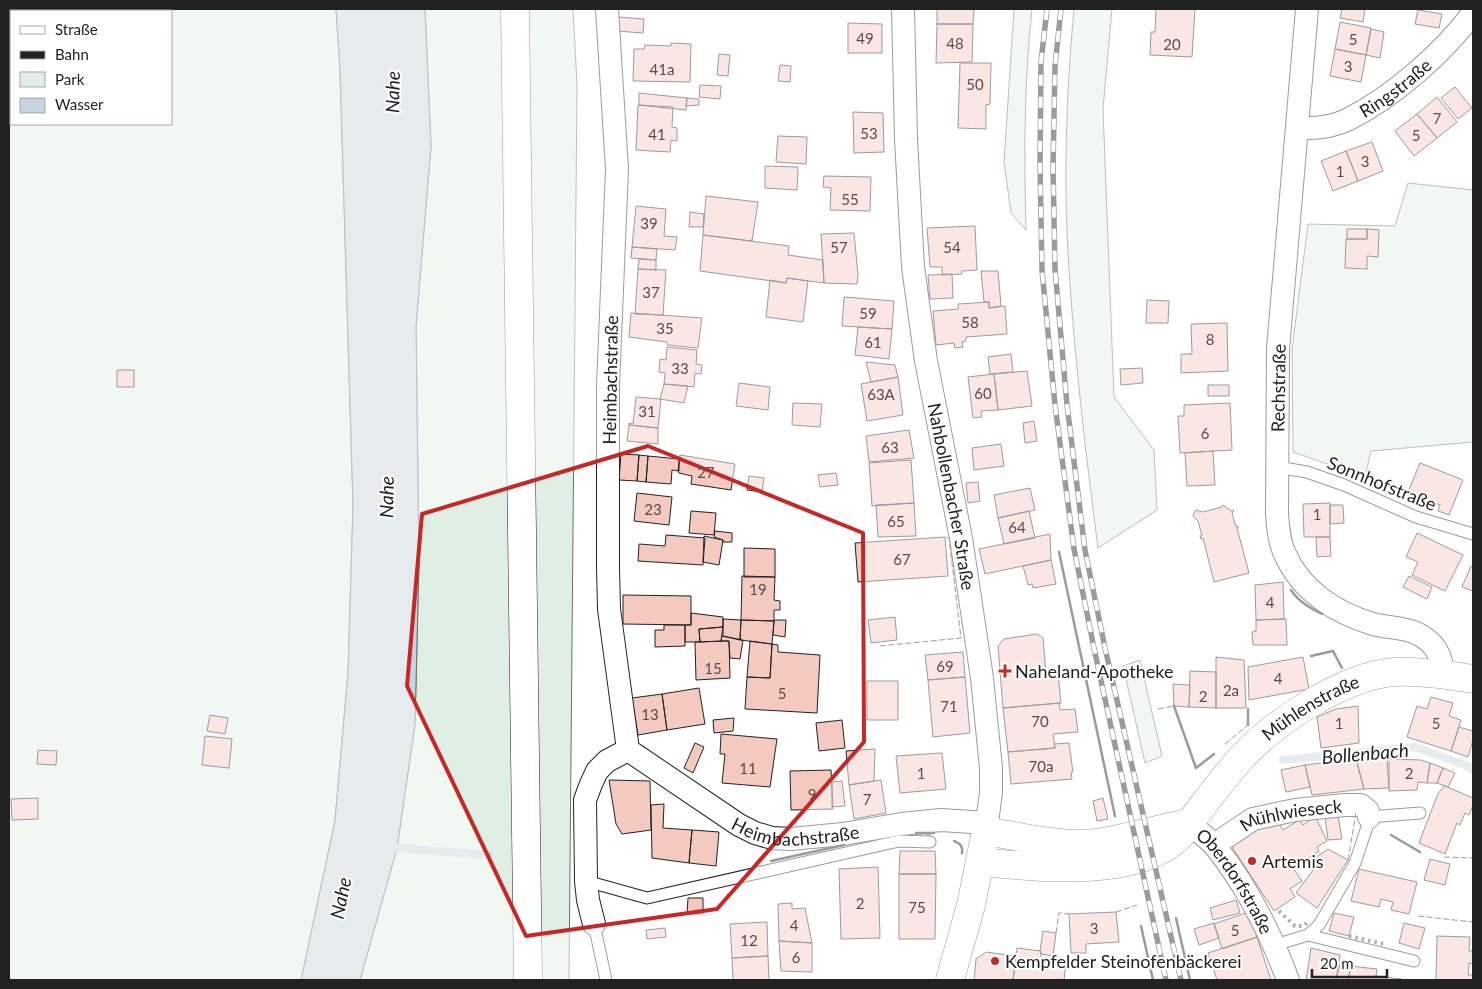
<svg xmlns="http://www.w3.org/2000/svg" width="1482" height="989" font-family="Lato,sans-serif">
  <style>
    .green { fill: #e0efe3; stroke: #6f6f6f; fill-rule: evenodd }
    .water { fill: #c7d3dd; stroke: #6f6f6f }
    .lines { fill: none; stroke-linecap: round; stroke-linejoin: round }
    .stream { stroke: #c7d3dd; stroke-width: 8 }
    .building { fill: #f3c9c0; stroke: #222 }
    .service-casing { stroke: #222; stroke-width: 13 }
    .minor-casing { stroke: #222; stroke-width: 24 }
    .tertiary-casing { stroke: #222; stroke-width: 29 }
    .primary-casing { stroke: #222; stroke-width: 29 }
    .service { stroke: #fff; stroke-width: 11 }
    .minor { stroke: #fff; stroke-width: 22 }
    .tertiary { stroke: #fff; stroke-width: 28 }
    .primary { stroke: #fff; stroke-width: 28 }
    .rail-casing { stroke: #222; stroke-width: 5.5 }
    .rail { stroke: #fff; stroke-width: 4; stroke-dasharray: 11; stroke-linecap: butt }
    .hedge { stroke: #2f5e38; stroke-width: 4; stroke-dasharray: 2.5 4; stroke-linecap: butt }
    .fence { stroke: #222; stroke-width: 1; stroke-dasharray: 6 2.5; stroke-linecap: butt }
    .wall { stroke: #222; stroke-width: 2.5 }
    .marked { fill: none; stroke: #c62828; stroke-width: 4; stroke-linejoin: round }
    .poi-dot { fill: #c62828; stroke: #fff; stroke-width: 2 }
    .labels { text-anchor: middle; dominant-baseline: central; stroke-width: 4; stroke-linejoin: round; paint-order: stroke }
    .number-label { font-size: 15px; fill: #564c4a }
    .street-label { font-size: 18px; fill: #222; stroke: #fff }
    .poi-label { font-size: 18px; fill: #222; stroke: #fff; text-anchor: start }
    .water-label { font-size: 19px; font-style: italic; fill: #222; stroke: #fff }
  </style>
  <rect width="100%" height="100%" fill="#fff"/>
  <path class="green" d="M9,9H336L340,70L353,505L348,673L335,821L301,980H9ZM11,11H171V124H11Z
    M425,9H573L577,85L569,980H360L397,848L415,724L419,561L416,326L431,146Z
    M1014,9H1032C1024,82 1024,156 1026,230L1011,213L1004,162Z
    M1074,9H1112L1103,109L1114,397L1154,450L1157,510L1098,548C1086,456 1075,363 1069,270C1063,183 1066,95 1074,9Z
    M1408,183L1473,190V442L1371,451L1365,477L1293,452L1292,349L1308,224L1395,226Z
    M1140,660L1162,756L1145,763L1123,666Z"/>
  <path class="water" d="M336,9H425L431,146L416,326L419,561L415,724L397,848L360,980H301L335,821L348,673L353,505L340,70Z"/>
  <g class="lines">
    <path class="stream" d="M1283,760L1415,747L1465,765L1473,770
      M397,848L488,855"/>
  </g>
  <path class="building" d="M937,9H974L973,24H937Z
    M1156,9H1195L1192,57L1150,55L1151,32H1155Z
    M1342,9H1365L1363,22L1340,18Z
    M1418,10L1442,14L1439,28L1415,24Z
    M618,17L644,19L643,33L617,31Z
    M1340,22L1371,28L1366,55L1335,49Z
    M848,23L882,24V53H848Z
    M937,24H973L972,62L936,63Z
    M1371,29L1384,32L1380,58L1366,55Z
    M671,43L691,44L690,82L633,81L634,49H644L645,45L671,46Z
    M1335,49L1366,55L1361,82L1330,76Z
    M719,54L730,55L728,76L717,75Z
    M960,63H991L990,104L986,105V129L958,128Z
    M780,65L791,66L790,82L778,81Z
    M700,85L721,86L720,99L699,97Z
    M1455,87L1472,108L1458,119L1441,98Z
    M639,93L687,98L686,110L639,105Z
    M1437,97L1457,122L1437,138L1417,114Z
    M687,98L699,99V105L686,106Z
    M638,105L673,107L672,127L677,128V141L671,140L670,152L636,150Z
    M853,112L883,113L884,152L854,153Z
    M1417,114L1437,138L1414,156L1395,131Z
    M778,136L807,137L806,164L776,162Z
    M1372,142L1383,171L1358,181L1346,151Z
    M1346,151L1358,181L1333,191L1321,161Z
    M765,166L798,167L797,190L765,188Z
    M824,176L871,177L870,211L830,210L831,188L823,187Z
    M706,196L758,202L752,241L703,235Z
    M636,206L666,209L664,236L677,237L675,250L632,247Z
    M690,212L704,214L703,227H689Z
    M975,226L977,270L962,271V274L942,275V267H930L927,228Z
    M1347,229H1367V239H1347Z
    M1367,229L1379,230L1378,257L1367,256V269L1345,268L1346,239H1367Z
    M854,233L858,275L857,284L824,283L821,234Z
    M703,235L789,246L788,255L823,260L824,283L787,278L786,283L700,271Z
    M632,247L657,249L656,260L631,258Z
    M639,259L656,260V270L638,269Z
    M638,269L666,270L663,315L635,314Z
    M981,271H998L1001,306L989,308V302H984Z
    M952,274L953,298L930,299L928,275Z
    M787,278L808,281L803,322L766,317L770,280L786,283Z
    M844,297L894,301L892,329L842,326Z
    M1147,300L1169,301L1168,323H1146Z
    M989,302V308L1005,306L1007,334L966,337V341L962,342L963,347L955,348L954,343L936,345L933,311L958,309V304Z
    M631,313L702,318L698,348L667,345V342L629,337Z
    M1227,323L1228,371L1181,373V354H1192L1191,324Z
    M858,327L892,329L889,359L855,355Z
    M667,347L697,350L696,364L702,365L701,374L695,373L694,387L664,384L665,373L659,372L660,359L666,360Z
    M1011,354L1013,372L990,374L988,357Z
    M866,362L895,365L898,377L871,382Z
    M1142,368L1143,383L1121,385L1120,369Z
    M117,370H134V387H117Z
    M1027,371L1032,406L998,410L994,374Z
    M994,374L998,410L981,411L982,417L973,418L968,377Z
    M898,377L903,415L867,421L861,384Z
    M739,383L770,387L768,410L736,406Z
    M664,384L688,386L684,403L660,399Z
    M1208,385H1229V396H1208Z
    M636,397L661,399L658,428L629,425V423L633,424Z
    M793,403L822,404L820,427L792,425Z
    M1230,403L1232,450L1180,453L1178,416H1184V405Z
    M1034,421L1037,441L1025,443L1023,423Z
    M629,425L658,428V444L627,441Z
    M909,430L914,458L869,462L866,436Z
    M1001,444L1004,466L974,470L972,448Z
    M1213,451L1215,485L1187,486L1185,453Z
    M621,454L639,455L637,481L619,480Z
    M639,455L648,456L646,482L637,481Z
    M680,455L735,464L731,490L691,484L692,476L679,473L678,471Z
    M648,456L679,459V471L672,470L671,484L646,482Z
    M911,460L914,503L872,506L869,463Z
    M1420,463L1463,480L1449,515L1438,511L1440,505L1408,492Z
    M836,473L838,485L820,487L818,475Z
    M749,476L764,478L762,492L747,490Z
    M978,482L980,501L968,503L966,483Z
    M1030,488L1035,510L998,518L994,495Z
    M637,493L672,497L669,525L634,521Z
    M914,503L916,536L878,537L876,505Z
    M1330,503V537H1304L1303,504Z
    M1223,505L1231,511L1233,510L1234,511L1232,513L1236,527L1238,526V528H1237L1249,573L1214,582L1203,538L1201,539L1200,536H1202L1198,521L1193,516L1194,513L1196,510L1203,512L1222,507Z
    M1330,505H1343L1344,523L1330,524Z
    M691,511L716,513L714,535L689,533Z
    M1029,511L1035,538L1004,544L998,518Z
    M715,531L732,533V542H723V540L714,537Z
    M1417,533L1463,555L1445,591L1412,575L1418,562L1406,557Z
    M1050,534L1051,560L985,574L979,549Z
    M666,535L705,538L703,565L638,561L639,544L665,546Z
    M704,536L723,540L719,565L703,562Z
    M945,537L948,576L858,582L855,543Z
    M1316,537H1330L1331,556L1317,557Z
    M744,548L775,549V577H744Z
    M1051,560L1056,584L1033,588L1032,584L1028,585L1023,566Z
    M1471,566L1473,567V591L1462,587Z
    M742,576L775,577L774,600L780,601V610H774V621L741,620Z
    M1409,576L1432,587L1427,599L1403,587Z
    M1283,582L1284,619L1256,620L1255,585Z
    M623,595L691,596V625L623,624Z
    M691,613L723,617V627L699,629L700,642H685V625H691Z
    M895,617L897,640L871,643L868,620Z
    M723,619L741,620L740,640L723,636Z
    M1284,619H1286L1287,645H1253L1252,632L1256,631V620Z
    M741,620L774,621L772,644L740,640Z
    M774,620H786L785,637L773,635Z
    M664,625H685V646L655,647V630H664Z
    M723,627L721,641L700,642L699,629Z
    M1037,634L1043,638L1046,674L1058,673L1061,703L1003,708L998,646L1004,639Z
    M722,636L743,640L740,659L730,658L729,641H721Z
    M729,641L730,678L696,680L695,642Z
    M750,641L772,644L770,678L747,677Z
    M772,644L778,645V652L820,655L817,713L745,709L747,677L770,678Z
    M963,652L965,677L928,680L925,655Z
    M1216,657L1244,660L1246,708H1216Z
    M1303,657L1309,689L1249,700L1248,667Z
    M1190,671L1216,672V708L1189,707Z
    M965,677L970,733L933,737L928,680Z
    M867,681H898V720H867Z
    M1173,684L1190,685L1189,707L1174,706Z
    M699,688L705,724L667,730L662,694Z
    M662,694L667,730L638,735L632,698Z
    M1431,697L1453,703L1449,716L1461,720L1451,751L1407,737L1417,706L1427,709Z
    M1059,703L1060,710L1075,709L1078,732L1053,734L1055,748L1008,752L1003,708Z
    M1358,706L1359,743L1321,748L1317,717L1336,709Z
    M210,715L228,718L225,734L207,731Z
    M734,718L733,731L714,733L713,720Z
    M842,720L845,748L819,751L816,723Z
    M1459,727L1473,731V740L1468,757L1451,751Z
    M721,734L777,739L770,787L722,783L725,754H720Z
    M205,736L232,739L229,768L202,765Z
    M695,743L704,747L693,773L684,768Z
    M1069,743L1073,772H1071L1072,779L1011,784L1008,752L1055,748L1054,744Z
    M875,749L874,781L849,785L846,751Z
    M38,750L57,751L56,765L37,764Z
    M942,753L946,789L900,793L896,756Z
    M1387,758L1389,788L1364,789L1356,759Z
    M1356,759L1364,789L1312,795L1305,765Z
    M1389,759L1421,760L1430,763L1427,783L1418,782L1417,790L1389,791Z
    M1430,763L1443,768L1437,783H1427Z
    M1305,765L1310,787L1286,792L1281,770Z
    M1443,768L1455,773L1448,787L1437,783Z
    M831,770L833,809L791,810L790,771Z
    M609,780L650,781L651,830L622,834L616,824Z
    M881,780L886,813L854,819L849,785Z
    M842,781L845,806L832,807V782Z
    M1445,786L1473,798V805L1469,815L1465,813L1460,825L1457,823L1445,854L1419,843L1435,801L1439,792Z
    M38,798V819L12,820L11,799Z
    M1103,798L1108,819L1097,821L1093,801Z
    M664,804L663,828L692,830L689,863L652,858L651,805Z
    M1315,816L1327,841L1317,847L1319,851L1293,868L1302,881L1290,889L1295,897L1274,911L1232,847L1266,824L1269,828L1278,822L1283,830L1299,820L1303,825Z
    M1338,816L1342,839L1328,840L1325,817Z
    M692,830L719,832L716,866L689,863Z
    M1328,849L1348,860L1317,908L1296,893L1316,866L1310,861Z
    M900,851H935L936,874H899Z
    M1430,859L1450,864L1445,885L1424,880Z
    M878,867L880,938L841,939L839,869Z
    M1359,869L1417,882L1409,914L1391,910L1393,902L1381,899L1379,907L1351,901Z
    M899,874H936L935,939H899Z
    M688,898H703V914H687Z
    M1236,900L1240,913L1213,920L1210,908Z
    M792,903V909L805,908L812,943L779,941L778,904Z
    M1116,912L1119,942L1086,944V953H1071L1069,914Z
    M1248,912L1257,937L1222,949L1214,924Z
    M1334,913L1354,917L1349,936L1329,931Z
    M767,922L768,956L732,958L730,924Z
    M1214,923L1219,938L1199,945L1194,929Z
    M1404,923L1425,928L1419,949L1399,943Z
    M665,928L666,937L647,939L646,930Z
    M1043,931L1056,933L1053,956L1041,954L1040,951Z
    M1437,936L1470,937L1469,951H1473V964L1469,963L1468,975H1473V980H1436Z
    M1257,937L1271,980H1217L1208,953Z
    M779,941L812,943V972L781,971Z
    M1017,948L1041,951V959L1066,962L1064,980H1013Z
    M1311,948L1340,955L1336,980H1306Z
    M986,952L1016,956L1013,980H974L976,959Z
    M768,956L769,980H733L732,958Z
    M1340,964L1351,966L1348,980H1336Z
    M1351,966L1377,969L1376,976L1402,979V980H1348Z"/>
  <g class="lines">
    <g class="service-casing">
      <path id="service" d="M1277,467L1307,472L1344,485L1416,517L1473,534
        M586,881L647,898L899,841L930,842
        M594,924L606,980
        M1308,935L1414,961
        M1275,945L1308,935L1319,925L1355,863L1369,821V817L1420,813"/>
    </g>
    <g class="minor-casing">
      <g id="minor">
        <path id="s1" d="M607,9L617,169L608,386V568L609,609L628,750L739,825L755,833L772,838L791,839L843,834L901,824L941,820L987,823"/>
        <path id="s2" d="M903,9L906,139L913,267L926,361L961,538L982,678L991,768V792L986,831"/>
        <path d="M1307,9L1278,349L1277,513C1278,527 1279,542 1285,554C1301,591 1336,613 1373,624C1387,628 1405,627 1418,634C1434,642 1443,656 1442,674"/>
        <path id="s3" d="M1297,128C1314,129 1333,127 1349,119C1394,96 1443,53 1473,13"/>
        <path id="s4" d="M1189,823C1197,831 1208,838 1215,846C1247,886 1270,932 1288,980"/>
        <path id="s5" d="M1214,845L1253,819L1295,810L1345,805H1361L1368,811L1369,817"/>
        <path d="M594,924L588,900L586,881L585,800L591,784L597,771L607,761L628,750"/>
      </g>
    </g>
    <g class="tertiary-casing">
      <g id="tertiary">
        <path id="s6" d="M981,862C1036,867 1135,879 1179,837C1200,810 1220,781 1243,756C1276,721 1344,676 1394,672C1421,671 1447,675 1473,679"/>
        <path d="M950,980L971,905L986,831C1015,836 1045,843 1074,844C1110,845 1153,829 1189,823"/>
      </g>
    </g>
    <g class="primary-casing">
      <path id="primary" d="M515,9L528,980"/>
    </g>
    <use href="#service" class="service"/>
    <use href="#minor" class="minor"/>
    <use href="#tertiary" class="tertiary"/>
    <use href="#primary" class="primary"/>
    <g class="rail-casing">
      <path id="rail" d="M1047,9L1041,62L1040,164L1042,270L1055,405L1074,549L1095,653L1166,980
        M1061,9L1055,66L1053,167L1055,269L1067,405L1085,550L1105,648L1181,980"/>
    </g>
    <use href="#rail" class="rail"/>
    <path class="hedge" d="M1279,911L1295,926H1304L1309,920
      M1349,936L1384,944"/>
    <path class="fence" d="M880,646L961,638L949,538L945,537
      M1158,709L1174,706
      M1225,744L1248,725
      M908,835H933
      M1444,857L1473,858
      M1348,860L1356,813
      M1116,912L1137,905
      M1418,916L1473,922
      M1056,933L1059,913L1069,914"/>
    <path class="wall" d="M1059,552L1115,816
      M1291,590C1299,602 1310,608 1322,614
      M1311,656L1333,651L1342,668
      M1174,706L1196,768L1214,754
      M1248,709V725
      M916,833H934
      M1391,835L1420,852
      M954,841C960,844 963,845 962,853
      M771,861L844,845
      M1176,918L1190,980
      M1141,926L1153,980"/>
  </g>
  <path d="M0 0H1482V989H0ZM648,446L863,533L864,742L717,909L526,936L407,686L422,514Z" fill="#fff" fill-opacity=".55" fill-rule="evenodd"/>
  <path class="marked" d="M648,446L863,533L864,742L717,909L526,936L407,686L422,514Z"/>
  <g class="poi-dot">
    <path d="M1002.5 663.5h5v5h5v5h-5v5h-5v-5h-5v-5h5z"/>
    <circle cx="1252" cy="861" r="5"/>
    <circle cx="995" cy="961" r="5"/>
  </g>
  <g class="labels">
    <g class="number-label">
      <text x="865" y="38">49</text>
      <text x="1353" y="39">5</text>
      <text x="955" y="43">48</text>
      <text x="1172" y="44">20</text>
      <text x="1348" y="66">3</text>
      <text x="662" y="69">41a</text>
      <text x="975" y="84">50</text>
      <text x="1437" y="118">7</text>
      <text x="869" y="133">53</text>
      <text x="657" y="134">41</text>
      <text x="1416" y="135">5</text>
      <text x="1365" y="161">3</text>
      <text x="1340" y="171">1</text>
      <text x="850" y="199">55</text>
      <text x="649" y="223">39</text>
      <text x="839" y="247">57</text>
      <text x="952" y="247">54</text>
      <text x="651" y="292">37</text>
      <text x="868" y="313">59</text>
      <text x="970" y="322">58</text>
      <text x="665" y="328">35</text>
      <text x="1210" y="339">8</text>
      <text x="873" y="342">61</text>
      <text x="680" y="368">33</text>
      <text x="983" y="393">60</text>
      <text x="881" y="394">63A</text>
      <text x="647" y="411">31</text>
      <text x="1205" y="433">6</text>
      <text x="890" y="447">63</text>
      <text x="706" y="472">27</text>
      <text x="653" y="509">23</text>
      <text x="1317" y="514">1</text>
      <text x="896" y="521">65</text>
      <text x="1017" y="527">64</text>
      <text x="902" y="559">67</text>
      <text x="758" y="589">19</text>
      <text x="1270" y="602">4</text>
      <text x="945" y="666">69</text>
      <text x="713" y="668">15</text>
      <text x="1278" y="678">4</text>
      <text x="1231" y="690">2a</text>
      <text x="782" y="693">5</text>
      <text x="1203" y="696">2</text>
      <text x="949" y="706">71</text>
      <text x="650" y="714">13</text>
      <text x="1040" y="721">70</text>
      <text x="1339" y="723">1</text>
      <text x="1436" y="723">5</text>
      <text x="1041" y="766">70a</text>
      <text x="748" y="768">11</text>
      <text x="921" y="773">1</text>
      <text x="1409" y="773">2</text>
      <text x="812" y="794">9</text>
      <text x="867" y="799">7</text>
      <text x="860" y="903">2</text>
      <text x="917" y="907">75</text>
      <text x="794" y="925">4</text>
      <text x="1094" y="928">3</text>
      <text x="1235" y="930">5</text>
      <text x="749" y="940">12</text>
      <text x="796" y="957">6</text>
    </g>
    <g class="street-label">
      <text stroke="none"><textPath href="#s3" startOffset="109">Ringstraße</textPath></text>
      <text transform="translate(610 380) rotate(-89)">Heimbachstraße</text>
      <text transform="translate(1278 388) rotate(-89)">Rechstraße</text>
      <text transform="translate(1382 483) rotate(22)">Sonnhofstraße</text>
      <text stroke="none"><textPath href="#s2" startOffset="491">Nahbollenbacher Straße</textPath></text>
      <text stroke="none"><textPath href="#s6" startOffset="392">Mühlenstraße</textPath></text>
      <text stroke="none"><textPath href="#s5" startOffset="85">Mühlwieseck</textPath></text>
      <text stroke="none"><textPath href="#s1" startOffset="935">Heimbachstraße</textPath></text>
      <text stroke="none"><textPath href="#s4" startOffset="75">Oberdorfstraße</textPath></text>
    </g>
    <g class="poi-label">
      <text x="1015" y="671">Naheland-Apotheke</text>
      <text x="1262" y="861">Artemis</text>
      <text x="1005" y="961">Kempfelder Steinofenbäckerei</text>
    </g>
    <g class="water-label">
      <text transform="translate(392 92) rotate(-89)">Nahe</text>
      <text transform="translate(386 497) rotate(-89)">Nahe</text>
      <text transform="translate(1365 753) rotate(-5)">Bollenbach</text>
      <text transform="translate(340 898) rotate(-79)">Nahe</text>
    </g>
  </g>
  <rect width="1482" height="989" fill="none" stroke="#222222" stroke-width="20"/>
  <rect x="10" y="10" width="162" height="115" fill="#ffffff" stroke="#a7a7a7"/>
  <rect x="20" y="26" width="25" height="8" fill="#ffffff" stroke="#a7a7a7"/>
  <text x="55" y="35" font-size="15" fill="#222222">Straße</text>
  <rect x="20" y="51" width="25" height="8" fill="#222222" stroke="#a7a7a7"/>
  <text x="55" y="60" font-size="15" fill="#222222">Bahn</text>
  <rect x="20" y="72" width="25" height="15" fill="#e0efe3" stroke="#a7a7a7"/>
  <text x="55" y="85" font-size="15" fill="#222222">Park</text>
  <rect x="20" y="98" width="25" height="15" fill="#c7d3dd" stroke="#a7a7a7"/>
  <text x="55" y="110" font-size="15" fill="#222222">Wasser</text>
  <path d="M1312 969v8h75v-8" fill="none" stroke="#222222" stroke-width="2.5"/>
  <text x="1320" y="969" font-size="15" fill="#222222" stroke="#ffffff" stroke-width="4" paint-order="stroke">20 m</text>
</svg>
